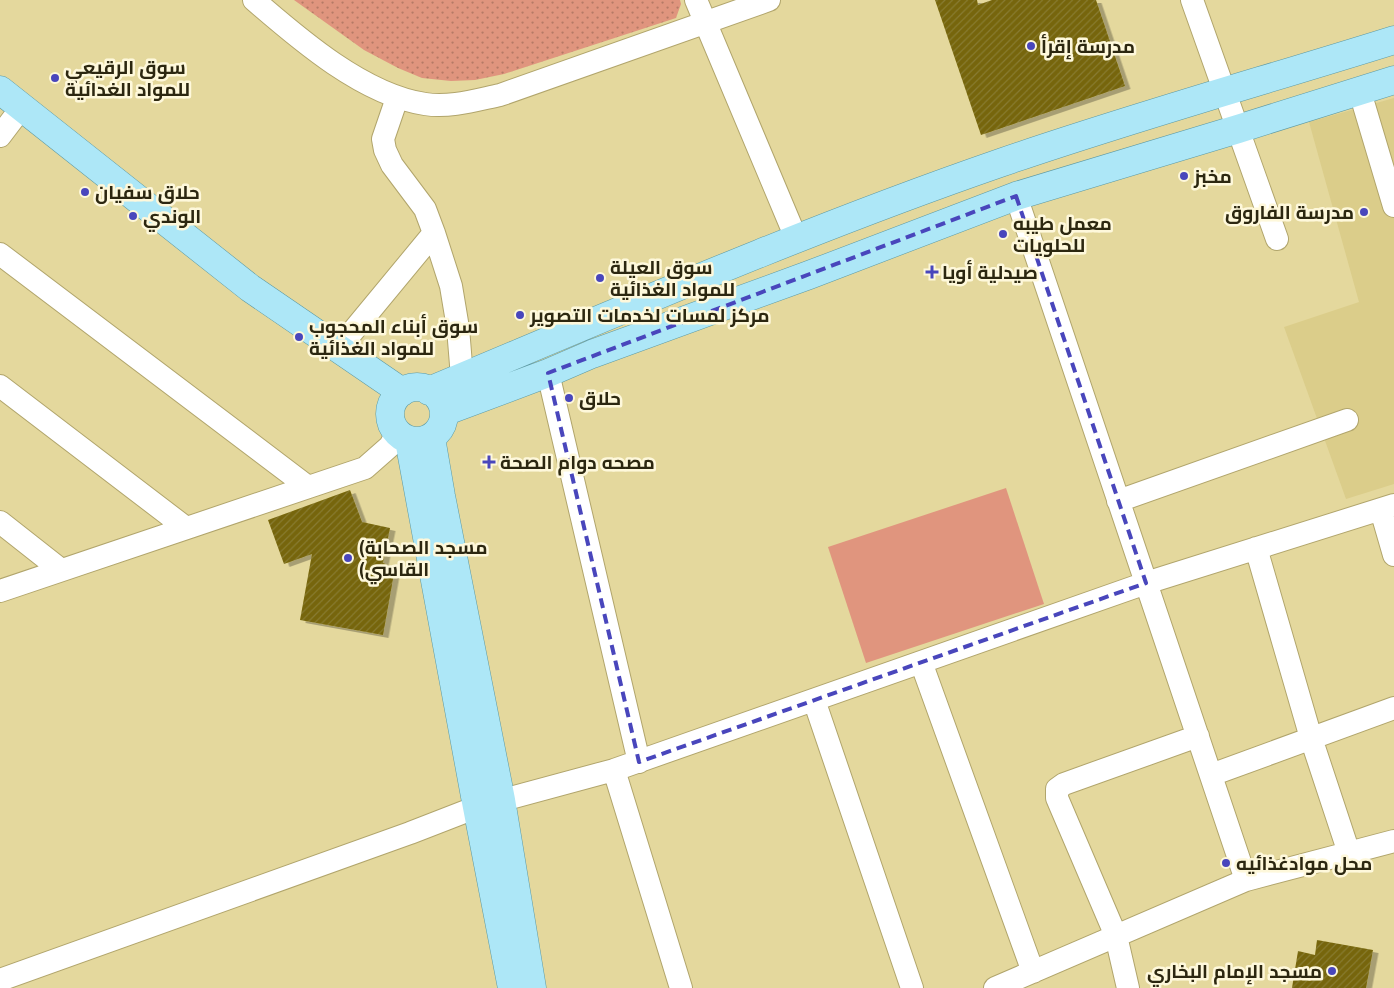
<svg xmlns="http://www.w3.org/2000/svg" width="1394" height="988" font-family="Mulish,Cairo,sans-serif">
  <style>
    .built { fill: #dbcd8a }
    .green { fill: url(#green-dots) }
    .pitch { fill: #e0957e }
    .building { fill: url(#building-hatch); filter: url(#shadow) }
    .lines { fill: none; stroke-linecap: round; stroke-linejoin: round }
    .minor-casing { stroke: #b1a56c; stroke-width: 24 }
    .major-casing { stroke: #5d99a2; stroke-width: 29 }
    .minor { stroke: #fff; stroke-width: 22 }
    .major { stroke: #ade7f7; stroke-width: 28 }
    .marked { fill: none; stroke: #4946bc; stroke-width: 4; stroke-dasharray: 10 6; stroke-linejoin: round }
    .poi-dot { fill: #4946bc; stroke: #fef8db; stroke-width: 2 }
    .labels { text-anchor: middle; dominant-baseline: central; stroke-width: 5; stroke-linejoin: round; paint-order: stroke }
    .poi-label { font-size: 19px; font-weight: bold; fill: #2c2710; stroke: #fef8db; text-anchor: start }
  </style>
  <defs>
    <pattern id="green-dots" width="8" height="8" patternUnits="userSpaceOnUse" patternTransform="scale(1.25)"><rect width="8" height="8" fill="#e0957e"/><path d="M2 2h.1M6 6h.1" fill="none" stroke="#b67a66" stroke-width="1.8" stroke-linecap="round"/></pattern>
    <pattern id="building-hatch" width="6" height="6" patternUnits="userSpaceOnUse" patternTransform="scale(1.25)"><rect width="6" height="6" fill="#766508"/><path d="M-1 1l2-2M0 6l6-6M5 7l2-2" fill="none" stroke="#887b34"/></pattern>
    <filter id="shadow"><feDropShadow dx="5.5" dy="3" stdDeviation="0" flood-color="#0004"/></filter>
  </defs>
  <rect width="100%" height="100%" fill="#e4d89d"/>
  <path class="built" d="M1394,98V484L1346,499L1284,327L1359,302L1309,122Z"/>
  <path class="green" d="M294,0H680L681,4L676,18L504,74L475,80L451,81L422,78L398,68L364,50Z"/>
  <path class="pitch" d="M1006,488L1044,604L866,663L828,547Z"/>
  <path class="building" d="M935,0H977L978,5L992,0H1096L1125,86L981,135Z
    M350,490L362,522L390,528L383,563L395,568L383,635L300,620L312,554L284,564L268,520Z
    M1317,940L1373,950L1366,988H1292L1298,951L1315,955Z"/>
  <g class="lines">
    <g class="minor-casing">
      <path id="minor" d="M254,0C300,40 364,95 425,104C450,108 476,100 500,95L769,0
        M696,0L796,238
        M1192,0L1277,239
        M1360,92L1394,206
        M397,98L383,139L385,150L392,165L425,209L434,233L451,286L458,328L462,377
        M0,136L22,107
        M1016,196L1246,880
        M0,254L308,487
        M339,348L434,233
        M548,373L639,762
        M0,386L186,528
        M1118,501L1347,420
        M1381,510L1394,555
        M0,522L61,570
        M1256,548L1311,738L1349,853
        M0,591L365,468L390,446L397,433
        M921,662L1033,972
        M814,700L912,988
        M614,770L681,988
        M1211,775L1394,708
        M0,980L410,833L477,807L614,770L1146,583L1394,505
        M995,988L1246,880L1394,841
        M1128,988L1116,936L1057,798V789L1064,784L1198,736"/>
    </g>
    <g class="major-casing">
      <path id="major" d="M0,90L250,288L402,392
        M390 414a27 27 0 1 1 54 0a27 27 0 1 1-54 0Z
        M429,391C618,312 806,230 1000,163C1130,118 1263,81 1394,40
        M444,412L548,373L592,354L809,275L1016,196L1238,129L1394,80
        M431,438L441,496L501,800L532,988
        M409,440L477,807L512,988"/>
    </g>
    <use href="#minor" class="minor"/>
    <use href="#major" class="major"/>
  </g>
  <path class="marked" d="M1016,196L1146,583L639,762L548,373Z"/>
  <g class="poi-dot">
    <circle cx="1031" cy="46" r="5"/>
    <circle cx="55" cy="78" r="5"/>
    <circle cx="1184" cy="176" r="5"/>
    <circle cx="85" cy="192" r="5"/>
    <circle cx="1364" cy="212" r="5"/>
    <circle cx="133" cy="216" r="5"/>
    <circle cx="1003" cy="234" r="5"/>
    <path d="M929.5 264.5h5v5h5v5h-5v5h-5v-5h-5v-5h5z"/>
    <circle cx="600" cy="278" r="5"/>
    <circle cx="520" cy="315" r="5"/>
    <circle cx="299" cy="337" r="5"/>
    <circle cx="569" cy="398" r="5"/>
    <path d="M486.5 454.5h5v5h5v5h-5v5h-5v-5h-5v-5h5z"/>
    <circle cx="348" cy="558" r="5"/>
    <circle cx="1226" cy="863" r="5"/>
    <circle cx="1332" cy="971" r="5"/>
  </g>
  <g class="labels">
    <g class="poi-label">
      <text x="1041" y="46">مدرسة إقرأ</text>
      <text x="65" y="67">سوق الرقيعي<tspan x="65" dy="22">للمواد الغدائية</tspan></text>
      <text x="1194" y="176">مخبز</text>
      <text x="95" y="192">حلاق سفيان</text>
      <text x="1354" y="212" text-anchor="end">مدرسة الفاروق</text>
      <text x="143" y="216">الوندي</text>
      <text x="1013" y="223">معمل طيبه<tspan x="1013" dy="22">للحلويات</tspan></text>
      <text x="610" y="267">سوق العيلة<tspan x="610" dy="22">للمواد الغذائية</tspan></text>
      <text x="942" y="272">صيدلية أويا</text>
      <text x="530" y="315">مركز لمسات لخدمات التصوير</text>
      <text x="309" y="326">سوق أبناء المحجوب<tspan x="309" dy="22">للمواد الغذائية</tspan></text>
      <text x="579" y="398">حلاق</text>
      <text x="500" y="462">مصحه دوام الصحة</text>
      <text x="358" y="547">(مسجد الصحابة<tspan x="358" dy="22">(القاسي</tspan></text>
      <text x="1236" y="863">محل موادغذائيه</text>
      <text x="1322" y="971" text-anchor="end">مسجد الإمام البخاري</text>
    </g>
  </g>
</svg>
